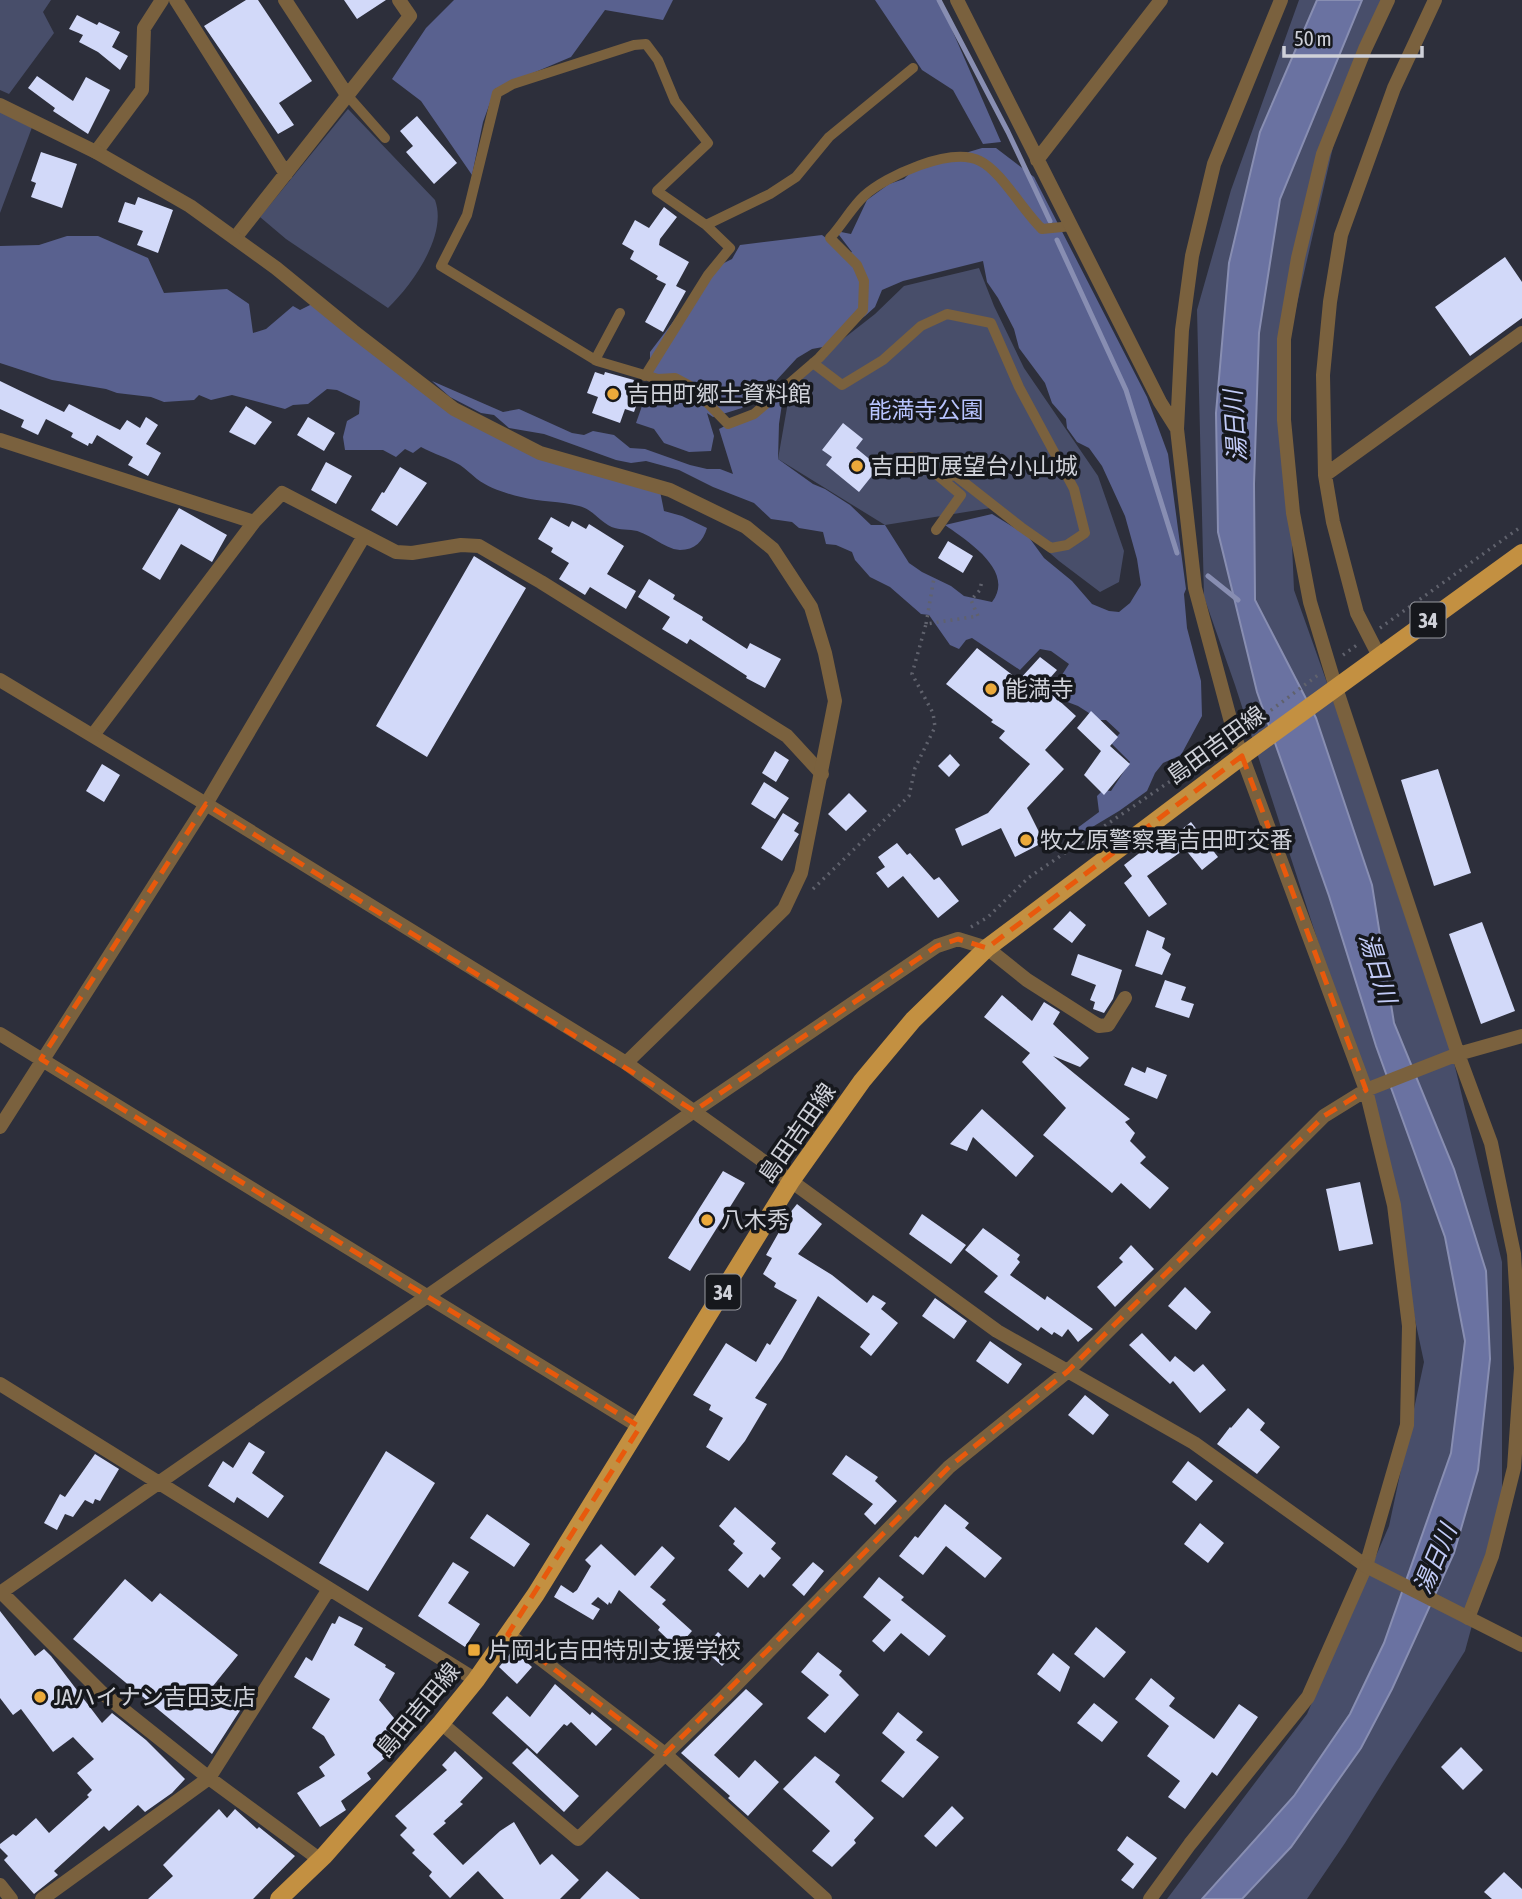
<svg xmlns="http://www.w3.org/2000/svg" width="1522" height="1899" font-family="'Asap Condensed','Noto Sans JP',sans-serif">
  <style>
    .green { fill: #484e6a }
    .forest { fill: #59618f }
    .water { fill: #6a72a1; stroke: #888eb2; stroke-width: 2 }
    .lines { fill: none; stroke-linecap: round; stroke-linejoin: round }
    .stream { stroke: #888eb2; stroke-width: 5 }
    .building { fill: #d2d9f9 }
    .path { stroke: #60626d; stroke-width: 3.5; stroke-dasharray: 2 5; stroke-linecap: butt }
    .service { stroke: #7a613e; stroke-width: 10 }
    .minor { stroke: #7a613e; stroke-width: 14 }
    .tertiary { stroke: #7a613e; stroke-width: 14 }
    .primary { stroke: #c39041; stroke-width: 18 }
    .marked { fill: none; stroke: #e8590c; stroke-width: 5; stroke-dasharray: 14 9; stroke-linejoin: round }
    .poi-dot { fill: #eba93a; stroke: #16181d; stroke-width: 2.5 }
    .labels { text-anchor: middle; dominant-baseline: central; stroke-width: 7; stroke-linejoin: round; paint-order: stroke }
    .shield { fill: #16181d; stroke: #989aa1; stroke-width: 2 }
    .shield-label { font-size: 21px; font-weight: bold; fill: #cfd1d9 }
    .poi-label { font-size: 23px; fill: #cfd1d9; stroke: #16181d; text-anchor: start }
    .park-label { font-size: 23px; fill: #b8c4fe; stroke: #16181d }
    .street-label { font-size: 23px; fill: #cfd1d9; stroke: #16181d }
    .water-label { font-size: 24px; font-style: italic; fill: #c2cbf7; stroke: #16181d }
  </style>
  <rect width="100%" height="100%" fill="#2d2f3b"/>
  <path class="green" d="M0,0H51L43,12L54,33L9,94L0,90Z
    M1299,0H1386L1342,108L1284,360L1294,590L1437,992L1502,1262V1516L1465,1651L1345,1843L1307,1899H1167L1307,1714L1389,1526L1424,1362L1366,1090L1235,685L1204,597L1197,310L1231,190Z
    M0,109L34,122L0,213Z
    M348,109L435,200C448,235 412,285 388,308L286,239L260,217Z
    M979,268L994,306L1024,368L1098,476L1124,551L1119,582L1100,592L1059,561L997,507L885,525L778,459L792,379L875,314L904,286Z"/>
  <path class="forest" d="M454,0H673L663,20L605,10L571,57L495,89L483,122L472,175L421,101L392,79L426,28Z
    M875,0H939L1001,142L983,144L953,90L922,70Z
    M982,148H996L1034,177L1147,397L1168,454L1186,589L1184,594L1187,628L1201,681L1202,716L1181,755L1163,763L1155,773L1147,791L1119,811L1079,835L1076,829L1099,812L1097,796L1103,790L1111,791L1130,762L1111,743L1120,733L1106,720H1100L1078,706L1049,695L1069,664L1051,651L1040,649L1020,670L972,638L966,640L959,649L950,645L929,615L921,614L890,587L870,577L855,560L852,552L836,545L826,544L823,532L799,528L792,522L771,519L754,503L713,487L679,470L646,461L631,463L616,460L544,434L509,428L494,415L481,413L450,397L432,381L503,412L519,409L572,433L584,435L593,431L614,435L630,448L645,449L690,465L707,469H720L733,474L719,429L783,397L779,424L778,459L813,484L825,489L850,505L871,525H885L909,563L922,572L951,586L964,596L992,602C1016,571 966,540 945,525L992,514L1028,536L1044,558L1072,581L1092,604L1109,611L1119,612L1130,603L1141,585L1137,559L1125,516L1102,466L1089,448L1077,442L1067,428L1066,419L1052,403L1045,383L1019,348L1014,329L998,298L987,282L983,261L903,281L882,290L875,307L865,316L823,347L812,349L797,358L773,384L753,396L742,408L713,417L707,413L714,436L711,451L689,452L664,443L654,429L636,423L642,406L657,380L645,372L650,363V352L714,268L732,259L740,245L822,235L847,254L852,252L836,231L851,234L867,200L889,184L904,179L915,168Z
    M67,236H98L148,258L164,293L227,289L249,304L253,333L266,329L293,306L300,310L314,303L473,422L660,491L664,511L682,516L707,528C703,541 695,550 680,550C663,549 648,531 631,530C622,529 614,530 605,523C596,517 591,509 579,506C562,501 538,502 521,497C507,494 489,488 477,479C471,474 466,469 460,465C448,458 434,454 421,447L413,453L405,449L396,457L383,450H345L343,437L347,421L359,414L360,401L337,390L327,389L308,404L293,405L285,409L232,395L211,400L199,395L194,400L164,402L151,397L117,393L106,389L52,380L0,363V246L39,245Z"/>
  <path class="water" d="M1317,0H1362L1280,199L1259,333L1254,484L1255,600L1316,718L1372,885L1394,1023L1454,1169L1486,1271L1490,1359L1478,1470L1454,1553L1392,1689L1361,1748L1291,1847L1242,1899H1202L1294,1796L1350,1714L1384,1643L1451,1453L1465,1341L1445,1237L1376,1046L1329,896L1257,692L1218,532L1216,413L1229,263L1260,132Z"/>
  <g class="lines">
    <path class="stream" d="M939,0L1008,132L1050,221
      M1057,240L1126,390L1177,553
      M1208,576L1238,600"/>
  </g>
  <path class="building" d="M246,0H258L312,81L279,103L294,125L278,134L204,26Z
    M344,0H386L357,19Z
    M77,15L97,25L99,22L120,32L112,47L128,56L120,70L98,52L79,42L83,35L69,29Z
    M37,76L73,101L86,77L110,90L88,134L53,111L55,108L28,88Z
    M417,116L457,163L434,184L406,152L413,146L400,131Z
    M41,152L77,164L62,208L31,197L36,183L31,181Z
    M138,197L173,210L158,253L137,245L143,231L118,222L125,202L135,205Z
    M664,207L677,217L660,239L659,245L689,262L676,286L686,291L663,332L645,322L666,284L656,279L658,276L630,259L634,251L622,244L635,220L649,228Z
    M1505,257L1522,282V318L1470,356L1435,307Z
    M595,372L604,375L605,372L634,380L632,385L642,389L634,412L625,409L620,423L592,413L598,397L587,393Z
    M0,381L64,412L69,404L120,430L127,420L140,428L146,417L158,425L146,444L161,453L148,476L128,465L133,457L97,435L92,444L89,443L88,446L71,437L73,433L46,419L38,435L21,427L24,420L0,409Z
    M246,406L272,422L255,445L229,432Z
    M308,417L335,433L324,451L297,435Z
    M843,423L863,439L856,448L879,467L859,492L826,465L832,457L822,450Z
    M326,462L352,476L336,504L311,490Z
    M400,467L427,483L397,526L371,510L382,492L384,493Z
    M179,508L227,535L212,562L181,544L160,580L142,569Z
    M551,517L569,527L572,521L586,529L589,524L624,546L607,574L636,591L626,609L590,587L585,595L559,579L569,563L551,552L553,548L538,539Z
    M948,541L973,556L963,573L938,558Z
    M474,556L526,588L427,757L376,726Z
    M649,579L675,595L673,599L703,617L702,620L747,649L750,643L781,659L765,688L746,678L747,676L690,639L687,644L662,629L670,617L638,597Z
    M977,648L1019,680L1040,657L1057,670L1043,686L1076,716L1045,750L1064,769L1027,808L1044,842L1015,857L1001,828L962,846L955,829L988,813L1030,764L999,738L1005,731L991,722L993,720L946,684Z
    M1091,711L1118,737L1110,746L1130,764L1104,795L1084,775L1101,751L1077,728Z
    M775,751L789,760L776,782L762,773Z
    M950,754L960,765L949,777L938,766Z
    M102,764L120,775L104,802L86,791Z
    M1438,769L1471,873L1434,886L1401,780Z
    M764,782L789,798L775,819L751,804Z
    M849,793L867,811L846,831L828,814Z
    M783,813L799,823L794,831L799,834L782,861L761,848Z
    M1191,822L1218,857L1202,870L1185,849L1147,876L1167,904L1149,917L1124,883L1132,876L1124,865L1151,844L1155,851Z
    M897,843L907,855L910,853L934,880L939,877L959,901L938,918L903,876L888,888L876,873L885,867L878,857Z
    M1070,911L1086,925L1072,943L1053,929Z
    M1482,922L1515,1011L1481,1024L1449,934Z
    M1147,930L1165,938L1162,948L1171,954L1162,975L1135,966Z
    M1078,954L1122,970L1113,999L1104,1013L1093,1009L1095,1002L1090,1000L1096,985L1071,975Z
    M1165,980L1186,987L1181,1000L1194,1004L1189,1018L1155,1007Z
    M1002,995L1032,1021L1044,1002L1060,1012L1053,1024L1089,1058L1080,1067L1053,1056L1130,1119L1125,1122L1135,1133L1130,1141L1146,1157L1140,1163L1169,1188L1150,1209L1121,1183L1112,1193L1043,1135L1066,1108L1022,1062L1030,1053L984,1017Z
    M1132,1067L1145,1073L1147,1067L1167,1075L1157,1099L1124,1085Z
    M982,1109L1034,1156L1016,1177L973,1137L967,1151L950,1144Z
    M723,1171L745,1183L690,1271L668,1258Z
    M1360,1182L1373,1244L1339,1251L1326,1189Z
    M797,1204L822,1224L798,1254L832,1275L867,1303L873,1295L886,1303L881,1309L898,1323L871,1356L860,1347L870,1334L818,1296L782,1359L755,1398L767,1404L745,1441L729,1461L706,1447L723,1418L709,1410L711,1405L693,1395L726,1343L756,1362L767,1343L770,1345L797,1300L774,1287L776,1283L763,1274L772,1258L766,1255L783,1225L781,1224Z
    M922,1214L966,1245L951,1264L909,1234Z
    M983,1228L1020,1255L1017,1259L1020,1262L1010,1275L1045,1300L1047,1296L1093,1329L1078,1342L1068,1329L1062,1337L1054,1332L1052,1335L1041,1327L1038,1331L984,1292L998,1276L965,1250Z
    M1131,1245L1154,1269L1115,1307L1097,1287L1123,1262L1119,1258Z
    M1185,1287L1211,1312L1196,1330L1168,1306Z
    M935,1298L967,1321L954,1339L922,1316Z
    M1142,1333L1170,1362L1175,1356L1194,1372L1203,1364L1226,1390L1200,1413L1173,1381L1170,1384L1129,1345Z
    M990,1341L1022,1364L1008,1384L976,1361Z
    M1085,1395L1109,1415L1093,1435L1068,1415Z
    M1248,1408L1265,1423L1260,1430L1280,1447L1257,1474L1217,1444L1230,1427L1231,1428Z
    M249,1442L265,1452L252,1473L284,1496L268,1518L237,1497L234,1503L208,1486L223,1461L233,1468Z
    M386,1451L435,1483L368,1591L319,1563Z
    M95,1454L119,1469L100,1501L95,1499L93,1504L85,1500L73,1517L65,1514L57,1530L44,1523L60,1494L65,1497Z
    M846,1455L878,1477L875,1481L897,1501L875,1525L864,1514L873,1504L832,1474Z
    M1188,1461L1213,1481L1196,1501L1172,1482Z
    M945,1504L969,1523L965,1528L1002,1558L985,1578L946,1546L923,1575L899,1556L915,1536L918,1538Z
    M735,1507L776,1543L771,1549L781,1558L764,1578L760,1574L748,1588L728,1570L743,1553L733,1544L735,1541L719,1526Z
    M487,1514L530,1544L514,1567L470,1538Z
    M1200,1523L1224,1543L1208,1563L1184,1544Z
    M601,1544L635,1576L662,1546L675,1558L650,1587L666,1600L662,1604L692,1631L677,1648L658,1630L660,1627L619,1590L611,1604L609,1602L608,1605L598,1597L591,1604L600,1609L593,1620L554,1597L561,1585L573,1593L577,1590L591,1566L585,1560Z
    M453,1562L469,1572L448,1603L480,1624L465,1647L418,1616Z
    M813,1562L824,1571L804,1596L792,1585Z
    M879,1577L904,1597L901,1600L946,1636L929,1656L901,1633L884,1652L872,1641L891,1620L863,1597Z
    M125,1579L152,1602L160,1593L238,1655L213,1686L241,1709L212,1754L73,1639Z
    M0,1611L35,1656L44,1649L51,1656L102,1723L112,1713L146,1740L185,1779L172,1793L145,1812L138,1805L109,1831L104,1826L54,1871L58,1875L34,1894L4,1860L8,1856L0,1848V1844L13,1834L16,1836L36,1818L49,1833L89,1797L87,1795L92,1790L77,1773L94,1759L73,1737L53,1752L21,1709L13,1715L0,1698Z
    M339,1616L363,1628L354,1645L386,1665L385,1667L395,1673L379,1700L399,1724L396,1733L404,1742L367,1773L371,1779L341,1801L346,1810L320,1827L297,1793L325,1776L319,1767L335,1755L324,1736L312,1728L330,1699L294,1677L306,1657L312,1661L332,1623L335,1624Z
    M1096,1627L1126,1652L1104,1678L1074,1654Z
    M718,1632L738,1650L722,1666L703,1649Z
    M513,1650L532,1667L517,1684L499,1667Z
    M818,1652L842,1671L839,1675L859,1695L825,1733L807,1718L829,1695L801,1672Z
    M1053,1653L1070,1667L1060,1692L1037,1674Z
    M1151,1678L1175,1698L1169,1706L1214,1739L1239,1704L1258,1717L1217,1776L1212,1772L1185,1809L1168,1797L1180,1781L1147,1756L1169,1726L1135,1699Z
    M555,1684L590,1715L592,1712L612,1729L596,1746L571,1722L567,1726L564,1724L537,1754L492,1713L507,1696L530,1717Z
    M746,1689L763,1704L714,1755L739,1778L755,1760L779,1782L748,1816L728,1798L730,1796L681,1753Z
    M1094,1703L1118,1722L1102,1742L1077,1723Z
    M898,1712L923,1732L916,1740L939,1757L903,1798L881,1781L905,1752L882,1733Z
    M1461,1747L1483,1770L1463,1790L1441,1767Z
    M527,1748L579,1796L564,1812L512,1763Z
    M455,1751L483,1778L460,1802L463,1804L444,1821L446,1823L433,1834L463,1865L500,1831L514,1822L540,1865L552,1854L579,1880L560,1899H504L478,1871L450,1898L429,1876L432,1872L412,1853L415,1850L400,1835L407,1828L395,1816L447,1770L442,1765Z
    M815,1756L840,1775L835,1782L874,1818L854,1840L856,1843L832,1867L812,1851L830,1831L783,1789Z
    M952,1806L964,1818L936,1847L924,1836Z
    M219,1809L227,1818L235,1809L257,1829L259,1827L295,1856L253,1899H148L173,1876L163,1865Z
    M1127,1836L1157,1858L1133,1889L1121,1880L1134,1864L1117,1850Z
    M607,1871L640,1899H580Z
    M1504,1872L1522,1889V1899H1492L1484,1892Z"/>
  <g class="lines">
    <path class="path" d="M926,624L934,578
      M1380,628L1522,526
      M1343,655L1357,645
      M1254,723L1318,675
      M813,889L909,796L915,768L935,727L933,713L912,674L926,624L978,616L971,600L980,590L982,580
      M971,927L988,917L1028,878L1222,746"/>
    <path class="service" d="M913,68L829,137L796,177L770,194L706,225L657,191L708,143L675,101L658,60L646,44L634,45L513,84L497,93L467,215L441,266L597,361L658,379L675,378L692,387L728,424L754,414L819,358L863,310L864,281L857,265L830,238C842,225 852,207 864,196C886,176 951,146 980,161C1001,171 1023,211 1042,229L1072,226
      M347,95L385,138
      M595,360L620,313
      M813,363L842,385L883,360L921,326L947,314L991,323L1019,387L1074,489L1085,533L1067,545L1051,548L1021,527L956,476L936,474L911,457
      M645,376L708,275L730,248L706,225
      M936,530L961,495L936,474"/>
    <path class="minor" d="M176,0L286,174
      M285,0L347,95
      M957,0L1160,402L1177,429
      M1388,0L1365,49L1323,154L1298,258L1284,339V420L1293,513L1310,602L1336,688L1458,1054L1491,1143L1514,1254L1521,1368L1514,1468L1492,1556L1468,1618
      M96,152L142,90L144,28L162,0
      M1037,160L1161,0
      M235,238L410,16L399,0
      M0,440L254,522L282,493L396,552L412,553L461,545L479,546L541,582L787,736L822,774
      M1325,475L1522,333
      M1379,656L1357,613L1333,522L1325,475L1323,375L1330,302L1341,235L1394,88L1435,0
      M93,735L254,522
      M0,1034L640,1427
      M0,1127L206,804L364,536
      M791,1181L997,1331L1194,1443L1366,1566
      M0,1384L476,1680
      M1,1592L101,1692L209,1778L319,1859
      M0,1593L694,1111L937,946L958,939L987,948L1027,980L1099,1026L1108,1025L1125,998
      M508,1634L665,1754L825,1899
      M441,1723L578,1839L725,1696L949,1467L1068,1371L1324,1116L1366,1090L1458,1054L1522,1036
      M42,1899L209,1778L329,1589
      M1150,1899L1190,1844L1308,1697L1366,1566L1407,1425L1409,1326L1394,1205L1366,1090L1235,737L1195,588L1177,429L1182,330L1192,256L1214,164L1281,0"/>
    <path class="tertiary" d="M0,105L96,152L190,206L276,268L353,331L454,409L540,453L670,490L746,527L773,549L811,607L825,653L835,701L801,873L784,909L626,1063
      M0,680L206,804L626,1063L791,1181
      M1366,1566L1522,1645
      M0,1885L11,1899"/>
    <path class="primary" d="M279,1899L324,1856L441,1723L476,1680L536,1594L791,1181L862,1081L913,1020L987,948L1242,756L1522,553"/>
  </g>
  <path class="marked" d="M1242,756L1366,1090L1324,1116L1068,1371L949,1467L665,1754L508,1634L640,1427L41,1059L206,804L694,1111L937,946L958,939L987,948Z"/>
  <g class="poi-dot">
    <circle cx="613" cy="394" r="7"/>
    <circle cx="857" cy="466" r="7"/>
    <circle cx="991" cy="689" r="7"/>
    <circle cx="1026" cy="840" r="7"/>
    <circle cx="707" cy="1220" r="7"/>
    <rect x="467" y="1643" width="14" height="14" rx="3.5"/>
    <circle cx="40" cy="1697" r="7"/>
  </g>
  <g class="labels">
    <g class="shield">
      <rect x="1410.5" y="602.5" width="35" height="35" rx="5"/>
      <rect x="705.5" y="1274.5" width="35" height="35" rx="5"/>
    </g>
    <g class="shield-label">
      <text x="1428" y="620">34</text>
      <text x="723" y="1292">34</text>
    </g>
    <g class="poi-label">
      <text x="627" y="394">吉田町郷土資料館</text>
      <text x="871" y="466">吉田町展望台小山城</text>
      <text x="1005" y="689">能満寺</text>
      <text x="1040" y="840">牧之原警察署吉田町交番</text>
      <text x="721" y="1220">八木秀</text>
      <text x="488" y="1650">片岡北吉田特別支援学校</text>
      <text x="54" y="1697">JAハイナン吉田支店</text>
    </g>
    <g class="park-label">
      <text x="926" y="410">能満寺公園</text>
    </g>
    <g class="street-label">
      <text transform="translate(1216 745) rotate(-36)">島田吉田線</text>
      <text transform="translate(797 1133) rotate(-55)">島田吉田線</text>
      <text transform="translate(418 1710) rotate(-50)">島田吉田線</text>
    </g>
    <g class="water-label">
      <text transform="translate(1235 426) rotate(-94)">湯日川</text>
      <text transform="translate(1378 968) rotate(73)">湯日川</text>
      <text transform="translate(1435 1559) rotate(-67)">湯日川</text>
    </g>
  </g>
  <path d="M1284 46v10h138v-10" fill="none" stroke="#cfd1d9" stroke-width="3.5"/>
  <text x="1294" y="46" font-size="21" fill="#cfd1d9" stroke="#16181d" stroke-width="5" paint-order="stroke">50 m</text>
</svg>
